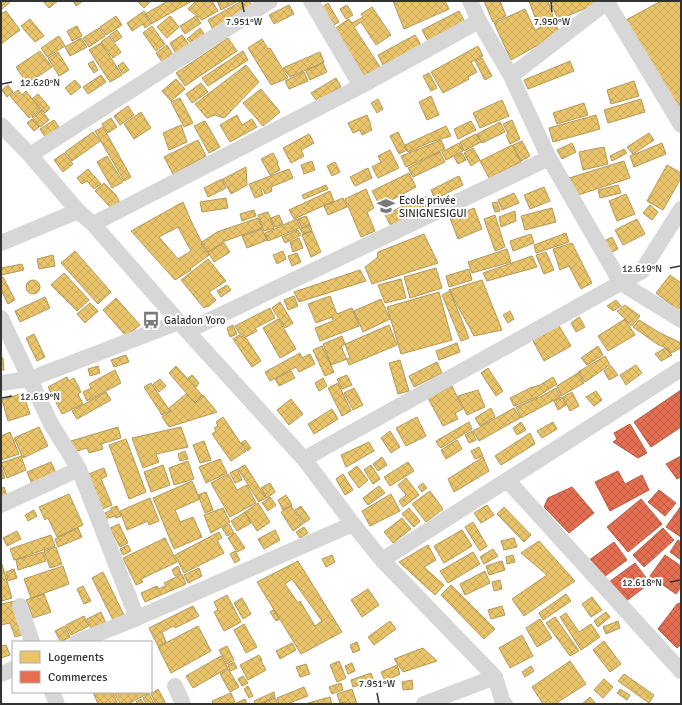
<svg xmlns="http://www.w3.org/2000/svg" width="682" height="705" font-family="Signika,sans-serif">
  <style>
    .homes { fill: url(#homes-cross-hatch); stroke: #b2985a; fill-rule: evenodd }
    .shops { fill: url(#shops-cross-hatch); stroke: #b15d48 }
    .lines { fill: none; stroke-linecap: round; stroke-linejoin: round }
    .minor { stroke: #d7d7d7; stroke-width: 16 }
    .ticks { fill: none; stroke: #333; stroke-width: 1.5 }
    .labels { text-anchor: middle; dominant-baseline: central; stroke-width: 4; stroke-linejoin: round; paint-order: stroke }
    .poi-label { font-size: 11px; fill: #333; stroke: #fff; text-anchor: start }
    .ticks-label { font-size: 10px; text-anchor: middle; fill: #333; stroke: #fff; stroke-width: 4; stroke-linejoin: round; paint-order: stroke }
  </style>
  <defs>
    <pattern id="homes-cross-hatch" width="8" height="8" patternUnits="userSpaceOnUse"><rect width="8" height="8" fill="#e9c46a"/><path d="M0 0l8 8M0 8l8-8" fill="none" stroke="#c8a95c"/></pattern>
    <pattern id="shops-cross-hatch" width="8" height="8" patternUnits="userSpaceOnUse"><rect width="8" height="8" fill="#e76f51"/><path d="M0 0l8 8M0 8l8-8" fill="none" stroke="#bc5c44"/></pattern>
  </defs>
  <rect width="100%" height="100%" fill="#fff"/>
  <path class="homes" d="M1,1H11L1,10Z
    M43,1H58L49,8Z
    M73,1H83L76,6Z
    M137,1H151L144,8Z
    M168,1H192L151,24L145,14Z
    M196,1H212L218,11L202,20L188,9Z
    M217,1H238L221,10Z
    M242,1H249L254,9L213,30L208,20Z
    M393,1H445L449,9L404,29Z
    M484,1H500L506,16L493,22Z
    M529,1H548L554,19L538,26Z
    M556,1H598V3L558,20L551,3Z
    M661,1H681V117L626,20Z
    M328,3L339,22L332,26L321,8Z
    M289,5L294,14L274,24L269,15Z
    M347,5L353,15L346,19L340,9Z
    M372,7L391,35L376,45L361,22L354,27L380,67L365,76L334,29L349,19L352,23L363,17L361,14Z
    M525,9L535,30L554,21L560,33L511,60L494,23Z
    M6,11L20,30L1,44V14Z
    M144,11L152,23L145,28L143,24L132,31L127,23Z
    M459,11L467,26L430,45L422,30Z
    M116,16L122,25L106,35L100,27Z
    M170,16L179,27L167,38L157,27Z
    M196,16L201,23L185,34L180,26Z
    M30,19L44,36L35,42L21,26Z
    M77,26L82,36L72,41L67,31Z
    M152,26L165,44L156,51L143,33Z
    M99,28L105,36L89,47L83,38Z
    M200,28L205,35L193,45L187,39Z
    M117,30L122,37L115,42L110,35Z
    M182,35L190,46L176,54L170,43Z
    M415,35L421,45L383,65L378,55Z
    M59,36L65,46L47,57L41,48Z
    M109,36L121,52L113,58L101,42Z
    M81,38L87,47L70,56L65,47Z
    M228,38L237,51L185,86L176,73Z
    M262,39L268,49L270,48L288,78L271,85L248,48Z
    M101,43L122,75L110,82L89,50Z
    M167,45L173,55L162,62L156,53Z
    M478,46L483,56L471,62L477,72L468,77L469,79L443,93L431,72Z
    M40,51L52,67L27,84L16,67Z
    M243,51L248,60L208,86L202,78Z
    M58,52L69,70L59,76L48,58Z
    M320,52L324,62L290,77L283,68Z
    M482,58L492,76L485,80L475,61Z
    M93,61L98,70L94,73L88,64Z
    M570,61L574,71L528,89L524,80Z
    M123,62L129,70L123,74L118,66Z
    M323,63L327,72L310,80L306,71Z
    M246,65L259,82L224,118L215,115L207,118L195,104Z
    M304,72L308,81L289,89L285,81Z
    M429,73L437,88L431,91L423,76Z
    M101,75L106,82L88,94L83,87Z
    M336,78L341,87L317,101L311,93Z
    M176,79L185,89L171,101L162,91Z
    M75,80L81,87L71,95L65,88Z
    M634,81L639,96L611,104L607,90Z
    M201,83L208,92L192,103L186,94Z
    M8,85L13,92L7,97L2,90Z
    M261,89L280,112L263,126L243,103Z
    M18,90L22,95L26,91L40,109L29,118L10,96Z
    M38,94L50,108L45,113L32,99Z
    M431,96L439,115L427,120L419,102Z
    M180,98L193,123L184,127L171,102Z
    M378,99L383,109L377,113L371,103Z
    M641,99L645,112L608,123L604,110Z
    M502,100L509,116L480,128L473,113Z
    M584,103L588,115L557,124L553,113Z
    M128,106L134,115L120,125L114,116Z
    M41,110L49,120L40,127L32,117Z
    M141,112L151,128L134,139L124,124Z
    M237,115L242,125L252,119L257,127L230,142L220,125Z
    M367,115L371,125H370L372,130L362,135L360,130L353,133L348,123Z
    M596,115L600,129L553,142L549,128Z
    M111,118L117,127L108,133L102,124Z
    M32,119L39,127L34,131L27,123Z
    M54,120L59,127L45,137L40,129Z
    M512,120L520,139L510,144L506,135L508,134L503,124Z
    M205,121L220,147L209,153L194,126Z
    M471,121L476,130L458,139L454,129Z
    M500,122L505,132L482,143L477,134Z
    M181,125L187,142L169,150L163,133Z
    M446,126L451,136L431,142L408,152L405,145Z
    M103,127L131,177L124,181L95,131Z
    M93,132L100,141L72,161L65,152Z
    M398,132L407,150L399,154L390,136Z
    M649,133L654,140L633,154L627,147Z
    M309,134L314,143L301,150L304,156L291,163L283,148Z
    M476,134L481,142L464,151L460,142Z
    M198,140L206,156L173,174L164,157Z
    M441,140L445,149L406,167L401,156Z
    M522,141L530,156L521,161L513,145Z
    M459,143L463,151L446,160L442,152Z
    M572,143L576,152L562,159L557,150Z
    M662,143L666,154L634,167L630,156Z
    M512,145L521,162L489,178L480,161Z
    M604,147L608,164L583,170L579,152Z
    M473,148L480,160L471,166L464,153Z
    M624,149L627,153L612,161L610,156Z
    M390,150L399,168L378,178L372,167L381,162L378,156Z
    M440,152L445,162L413,177L408,168Z
    M64,153L73,164L63,172L54,160Z
    M273,153L278,162L277,163L280,170L270,175L261,159Z
    M462,153L466,160L458,164L454,157Z
    M107,156L123,182L112,188L97,162Z
    M312,161L315,170L304,174L301,165Z
    M624,161L630,178L575,196L569,178Z
    M335,162L340,172L332,176L327,166Z
    M667,165L681,173V178L663,210L647,201Z
    M246,167L247,185L231,194L223,179Z
    M368,168L372,178L355,186L350,177Z
    M88,169L101,184L94,189L87,181L82,184L77,178Z
    M289,169L293,178L271,187L272,191L265,194L263,189L261,190L263,195L255,198L249,184Z
    M409,173L416,187L380,206L372,191Z
    M459,176L463,185L435,199L431,190Z
    M222,179L226,188L208,197L204,188Z
    M104,183L116,195L120,203L112,209L95,191Z
    M326,185L328,189L304,199L302,195Z
    M618,185L621,193L600,198L598,190Z
    M544,187L550,201L530,209L524,195Z
    M366,189L374,208L367,212L375,231L361,237L345,199Z
    M330,191L334,201L294,219L289,210Z
    M514,193L519,203L502,210L498,200Z
    M626,194L635,214L617,221L609,201Z
    M427,196L432,205L426,207L422,199Z
    M226,198L228,208L202,212L200,202Z
    M343,198L347,207L328,215L324,206Z
    M419,198L425,210L391,226L385,215Z
    M183,202L191,221L202,243L201,244L209,255L190,269L191,270L175,280L131,231ZM178,227L191,251L178,259L159,237Z
    M497,202L500,211L495,212L492,203Z
    M650,205L658,212L652,220L643,213Z
    M474,208L482,229L458,239L450,218Z
    M552,208L556,222L525,230L521,216Z
    M254,210L256,216L242,221L240,214Z
    M515,211L516,221L501,227L499,217Z
    M268,212L274,228L264,231L258,215Z
    M279,215L283,224L275,227L271,218Z
    M495,215L505,247L495,251L484,219Z
    M306,216L310,224L302,228L298,219Z
    M258,218L262,228L225,241L208,252L202,244V242L217,232Z
    M297,219L300,228L268,241L265,233Z
    M637,219L645,234L623,245L615,230Z
    M310,225L312,230L303,234L300,229Z
    M262,229L267,240L247,248L242,236Z
    M298,230L301,235L285,243L282,237Z
    M312,231L321,252L311,257L302,235Z
    M566,233L569,242L536,253L534,245Z
    M424,234L438,263L372,284L365,267L377,258L378,252Z
    M531,234L534,243L513,251L510,241Z
    M612,237L618,249L608,254L602,242Z
    M299,238L303,248L293,252L290,242Z
    M224,243L230,252L214,262L208,252Z
    M572,243L592,283L581,289L569,266L560,270L553,249Z
    M507,249L511,262L472,273L468,262Z
    M75,251L111,292L98,304L61,263Z
    M283,251L286,259L277,264L273,255Z
    M546,252L554,270L544,274L536,255Z
    M297,253L301,262L292,266L288,256Z
    M53,255L55,266L39,269L37,259Z
    M532,256L537,267L487,281L483,273Z
    M208,259L226,281L209,292L216,300L208,307L207,306L204,308L181,280Z
    M22,264L24,270L1,275V268Z
    M436,268L442,288L410,298L404,277Z
    M469,269L472,280L449,287L446,276Z
    M360,270L366,281L299,302L294,292Z
    M64,273L89,300L77,311L51,285Z
    M670,275L681,283V306L678,310L656,293Z
    M3,277L15,300L8,304L1,290V278Z
    M401,279L406,298L385,303L378,285Z
    M26 287a7 7 0 1 1 14 0a7 7 0 1 1-14 0Z
    M482,280L502,330L474,336L449,290Z
    M227,285L231,290L221,297L217,291Z
    M450,291L469,338L461,341L442,295Z
    M439,292L452,340L401,354L387,307Z
    M294,296L298,306L288,310L284,300Z
    M330,296L337,314L352,308L359,326L320,341L315,328L333,321L332,317L316,323L308,304Z
    M45,297L50,308L20,322L15,311Z
    M116,298L140,325L126,336L103,310Z
    M381,299L390,319L363,332L354,311Z
    M616,300L621,306L613,311L607,306Z
    M280,302L293,323L285,328L272,308Z
    M90,303L98,311L85,323L77,314Z
    M625,305L640,316L632,326L617,311Z
    M270,308L275,318L255,328L257,331L246,337L239,333L235,326Z
    M510,311L514,319L508,323L503,315Z
    M579,317L585,327L576,332L571,323Z
    M278,319L296,349L280,358L263,328Z
    M625,319L635,335L608,351L598,336Z
    M639,320L660,333L681,343V348L671,353L666,348L657,344L633,327Z
    M558,324L571,346L544,361L532,339Z
    M233,325L237,334L230,337L227,328Z
    M389,325L397,345L349,365L341,346Z
    M34,334L45,357L37,361L26,338Z
    M239,335L246,338L261,361L252,367L233,339Z
    M342,336L350,358L331,365L323,344Z
    M457,343L460,352L439,360L436,351Z
    M322,346L334,372L325,376L313,350Z
    M598,346L603,355L587,365L581,358Z
    M665,348L672,355L661,361L655,354Z
    M300,353L302,358L310,354L315,364L299,372L296,367L270,381L265,372Z
    M126,355L129,362L114,367L111,360Z
    M605,356L610,365L585,382L578,372Z
    M1,358H3L4,370H1Z
    M400,360L409,391L398,394L389,363Z
    M437,362L442,373L414,387L409,376Z
    M636,365L642,373L626,385L620,375Z
    M98,366L100,373L90,376L88,369Z
    M176,366L202,395L194,402L169,373Z
    M611,366L618,375L609,380L604,371Z
    M488,368L503,391L496,396L481,373Z
    M115,370L121,383L87,401L83,392L91,388L89,384Z
    M291,371L295,378L279,386L275,379Z
    M578,373L584,383L561,396L557,386Z
    M192,375L199,383L196,387L188,378Z
    M347,375L352,385L342,389L337,379Z
    M67,377L69,381L74,378L81,392L78,394L83,404L62,414L48,387Z
    M553,377L557,384L537,397L514,406L510,398L530,388L540,385Z
    M323,378L327,386L319,391L315,383Z
    M160,379L166,386L159,392L153,384Z
    M151,383L170,411L162,415L144,387Z
    M338,383L351,411L342,416L328,388Z
    M452,386L463,409L455,413L458,419L443,426L428,398Z
    M354,388L363,405L353,410L344,393Z
    M556,388L560,397L521,418L516,407L540,397Z
    M478,390L485,407L467,415L458,396Z
    M596,391L602,400L594,406L586,397Z
    M106,392L111,400L77,419L72,411Z
    M572,392L579,406L570,411L563,397Z
    M23,393L30,414L8,421L2,400Z
    M186,394L195,403L203,395L217,412L169,427L162,417L171,411L169,408Z
    M562,397L566,405L558,410L554,401Z
    M291,399L303,414L289,425L277,410Z
    M491,408L495,417L480,426L475,418Z
    M514,408L520,418L479,441L473,431Z
    M332,409L338,419L314,434L308,424Z
    M223,417L246,451L231,461L212,434L216,431L214,428L218,426L216,422Z
    M417,417L426,436L406,446L396,428Z
    M469,422L472,429L441,448L438,445L436,441Z
    M521,422L526,430L517,435L513,428Z
    M553,422L557,429L542,438L537,431Z
    M39,427L48,446L23,458L14,438Z
    M118,427L121,438L101,444L103,449L89,453L87,448L74,452L71,441Z
    M181,427L188,447L156,454L159,462L143,468L132,438Z
    M390,431L400,447L391,453L381,438Z
    M472,431L476,440L469,443L465,435Z
    M10,432L19,454L1,460V436Z
    M530,433L535,444L501,465L495,456Z
    M126,439L146,492L129,499L109,445Z
    M245,440L251,448L248,451L241,443Z
    M457,440L462,449L446,459L441,450Z
    M204,441L211,460L200,463L193,445Z
    M369,442L374,451L346,467L341,455Z
    M479,447L483,456L475,459L471,451Z
    M185,451L188,459L180,461L178,454Z
    M21,456L26,470L7,478L1,463Z
    M382,457L387,465L378,471L373,464Z
    M483,457L489,471L454,492L448,479Z
    M220,459L227,473L206,483L199,467Z
    M188,461L194,479L174,485L169,468Z
    M51,462L56,473L32,484L27,472Z
    M408,462L414,471L390,486L384,477Z
    M163,465L170,485L151,492L144,472Z
    M245,465L266,498L259,502L238,469Z
    M371,465L380,479L373,484L364,470Z
    M1,466L5,478L1,479Z
    M357,466L368,480L359,488L348,473Z
    M104,468L107,476L101,479L112,505L100,510L86,475Z
    M237,469L242,480L235,483L230,473Z
    M228,474L237,490L247,485L256,503L230,517L211,483Z
    M343,474L353,490L345,495L336,479Z
    M406,478L419,495L403,507L399,501L406,495L398,485Z
    M192,481L200,499L175,510L180,522L193,517L202,537L174,549L153,498Z
    M270,483L275,492L267,498L261,488Z
    M423,483L427,488L422,492L418,487Z
    M379,486L385,493L368,505L363,498Z
    M4,487L7,496L1,498V489Z
    M430,491L443,509L426,522L412,504Z
    M206,492L213,510L205,513L198,495Z
    M69,494L83,525L57,537L48,518L45,520L39,507Z
    M391,494L400,511L370,526L362,511Z
    M286,495L292,505L283,510L278,500Z
    M270,497L276,505L268,511L262,503Z
    M150,498L159,521L149,525L148,521L127,530L120,511Z
    M258,503L270,522L257,531L245,512Z
    M487,505L494,515L481,523L474,513Z
    M117,506L121,516L116,518L115,516L105,519L103,514L111,510V508Z
    M291,506L303,524L293,531L281,512Z
    M301,506L310,519L304,523L295,510Z
    M504,507L531,535L524,542L497,514Z
    M223,508L230,522L211,533L204,515Z
    M409,508L420,521L414,527L402,514Z
    M34,510L37,516L28,521L25,515Z
    M245,512L251,523L237,531L231,521Z
    M402,518L411,529L393,543L384,532Z
    M473,522L487,546L480,551L465,527Z
    M119,524L128,543L120,547L110,528Z
    M229,524L234,533L227,536L222,528Z
    M304,527L308,533L300,538L296,532Z
    M78,528L82,537L58,547L55,539Z
    M275,530L280,540L264,549L258,539Z
    M462,530L472,546L444,563L434,546Z
    M17,531L21,539L7,546L3,538Z
    M219,532L222,538L217,540L224,553L184,573L175,555Z
    M235,533L245,548L237,552L228,538Z
    M51,535L55,546L14,560L10,549Z
    M165,538L177,562L141,579L143,582L136,585L123,558Z
    M514,538L517,547L504,550L501,541Z
    M539,541L575,581L524,616L512,599L547,575L521,553Z
    M128,545L131,551L123,555L120,549Z
    M428,545L436,560L424,567L444,585L435,595L399,562Z
    M56,547L62,564L50,568L44,551Z
    M493,549L498,556L484,564L480,557Z
    M235,551L240,560L235,563L230,554Z
    M43,552L46,561L18,570L16,560Z
    M473,552L480,564L448,583L440,571Z
    M332,555L335,562L326,567L322,559Z
    M513,555L515,562L507,564L506,557Z
    M1,561L12,598L2,601L1,595Z
    M298,561L342,632L301,654L257,582ZM292,579L322,621L315,626L300,601L298,603L285,584Z
    M502,561L505,570L489,575L486,566Z
    M63,566L69,584L31,598L24,579Z
    M178,566L181,573L175,576L172,570Z
    M199,568L202,576L188,583L184,575Z
    M14,569L17,578L8,581L6,572Z
    M485,571L490,583L465,595L460,584Z
    M103,572L124,615L115,624L92,578Z
    M182,574L186,584L145,602L141,593L157,586L158,589L166,586L164,583Z
    M500,580L502,589L494,591L492,582Z
    M451,585L495,629L484,639L441,595Z
    M83,586L91,601L84,604L77,589Z
    M368,589L379,605L362,617L351,600Z
    M44,594L51,612L33,618L26,600Z
    M566,594L571,601L543,620L539,613Z
    M227,595L241,622L224,631L214,612L218,610L214,602Z
    M592,597L602,610L591,617L582,604Z
    M242,598L251,614L243,619L234,603Z
    M15,601L25,634L15,637L10,623L1,625V604Z
    M193,606L199,616L175,628L174,626L162,632L166,642L158,646L149,628Z
    M502,606L505,615L491,619L488,610Z
    M273,610L280,619L276,621L270,612Z
    M101,612L108,628L94,634L87,619Z
    M606,612L610,617L598,627L594,621Z
    M566,613L579,632L591,624L600,637L581,650L560,617Z
    M84,616L89,626L71,635L66,625Z
    M555,617L579,651L570,656L546,623Z
    M540,619L552,638L537,647L526,628Z
    M390,621L396,629L374,645L368,637Z
    M618,621L620,628L606,634L603,627Z
    M244,624L257,647L246,653L234,630Z
    M65,626L70,637L61,642L55,631Z
    M198,626L211,651L171,673L158,647Z
    M522,635L533,656L510,668L499,648Z
    M604,641L621,664L610,672L593,650Z
    M357,642L360,650L353,653L350,645Z
    M292,643L296,650L280,659L276,651Z
    M6,645L10,655L1,658V646Z
    M227,646L234,660L227,664L219,650Z
    M423,648L437,661L403,672L394,659Z
    M259,655L262,660L261,661L266,670L248,680L240,665Z
    M221,656L228,668L193,688L186,676Z
    M339,661L346,678L337,682L330,665Z
    M570,661L586,684L555,704H543L532,687Z
    M234,662L237,668L230,671L228,665Z
    M352,663L355,671L348,674L345,666Z
    M306,664L310,674L300,677L296,667Z
    M397,665L400,674L385,681L381,672Z
    M531,666L534,671L525,677L522,672Z
    M228,669L239,687L230,692L220,674Z
    M371,673L375,684L367,686L366,683L353,687L351,680Z
    M624,674L654,695L649,703L618,681Z
    M243,676L248,683L242,686L238,679Z
    M604,679L613,687L603,698L594,690Z
    M412,680L413,689L403,690L402,682Z
    M341,683L343,690L332,694L329,687Z
    M248,686L253,696L249,698L244,689Z
    M304,687L308,696L287,704H279L277,698Z
    M158,689L166,704H156L151,694Z
    M352,689L357,704H346L345,702L340,703L337,694Z
    M620,689L630,695L627,700L617,693Z
    M93,692H113L117,703L113,704H98Z
    M119,692H149V693L128,704H120L115,694Z
    M274,692L275,697L259,704H255L254,701Z
    M231,693L235,702L230,704H213L212,701Z
    M149,694L154,703L152,704H146L143,698Z
    M330,697L332,704H308V703Z
    M590,697L596,704H582Z
    M275,698L278,704H261Z
    M141,699L144,704H137L136,702Z
    M245,699L247,704H234Z"/>
  <path class="shops" d="M681,390V427L651,447L634,422Z
    M630,424L647,453L638,458L613,442L617,439L614,433Z
    M681,456V477L677,479L666,464Z
    M618,471L625,484L642,475L649,490L610,511L595,482Z
    M572,487L594,513L569,533L544,507L548,498Z
    M659,490L676,503L665,516L648,502Z
    M641,499L662,524L628,552L607,527Z
    M681,506V537L666,527Z
    M663,528L674,540L644,567L633,555Z
    M678,540L681,542V560L670,552Z
    M614,542L627,560L601,579L588,561Z
    M665,555L681,566V587L676,594L650,576Z
    M635,563L650,583L625,602L609,582Z
    M680,603L681,604V644L677,648L658,629L677,604Z"/>
  <g class="lines">
    <path class="minor" d="M470,1L479,21L511,76L549,158L621,283L681,320
      M608,1L607,2L681,125
      M511,76L607,2
      M361,86L479,21
      M1,125L30,155L78,211L93,224L187,331L304,459L353,524L382,560L495,677L503,703L505,704
      M30,155L270,1
      M93,224L361,86L311,1
      M1,243L78,211
      M1,318L51,424L79,469L137,618
      M187,331L549,158
      M1,383L30,379L179,322
      M304,459L642,271L681,209
      M507,480L681,671
      M1,505L79,469
      M382,560L681,369
      M20,606L32,642
      M77,642L137,618L353,524
      M1,674L13,669
      M175,686L183,704
      M52,692L57,704
      M424,704L495,677"/>
  </g>
  <path class="ticks" d="M242,2L244,12M551,2L552,12M2,84L12,82M670,268L680,266M2,398L12,396M670,582L680,580M377,693L379,703"/>
  <defs>
    <g id="school-bare" transform="scale(1.38)"><path d="M0-5L7-2L0 1L-7-2ZM-4 1L0 2.5L4 1V4Q0 6-4 4Z" fill="#7a7a7a" stroke="#fff" stroke-width="2.5" paint-order="stroke"/></g>
    <g id="bus-bare" transform="scale(1.38)"><path d="M-5-6H5V4H4V6H2V4H-2V6H-4V4H-5ZM-3.5-4V0h7V-4ZM-3.5 1.2v1.5H-2V1.2ZM2 1.2v1.5H3.5V1.2Z" fill="#7a7a7a" stroke="#fff" stroke-width="2.5" paint-order="stroke"/></g>
  </defs>
  <g fill-rule="evenodd">
    <use href="#school-bare" x="386" y="206"/>
    <use href="#bus-bare" x="151" y="320"/>
  </g>
  <g class="labels">
    <g class="poi-label">
      <text x="399" y="200">Ecole privée<tspan x="399" dy="13">SINIGNESIGUI</tspan></text>
      <text x="164" y="320">Galadon Yoro</text>
    </g>
  </g>
  <g class="ticks-label">
    <text x="244" y="25">7.951°W</text>
    <text x="552" y="25">7.950°W</text>
    <text x="40" y="86">12.620°N</text>
    <text x="642" y="272">12.619°N</text>
    <text x="40" y="400">12.619°N</text>
    <text x="642" y="586">12.618°N</text>
    <text x="377" y="687">7.951°W</text>
  </g>
  <rect width="682" height="705" fill="none" stroke="#333333" stroke-width="4"/>
  <rect x="12" y="641" width="140" height="52" fill="#ffffff" stroke="#adadad"/>
  <rect x="20" y="651" width="20" height="12" fill="#e9c46a" stroke="#adadad"/>
  <text x="48" y="661" font-size="12" fill="#333333">Logements</text>
  <rect x="20" y="671" width="20" height="12" fill="#e76f51" stroke="#adadad"/>
  <text x="48" y="681" font-size="12" fill="#333333">Commerces</text>
</svg>
